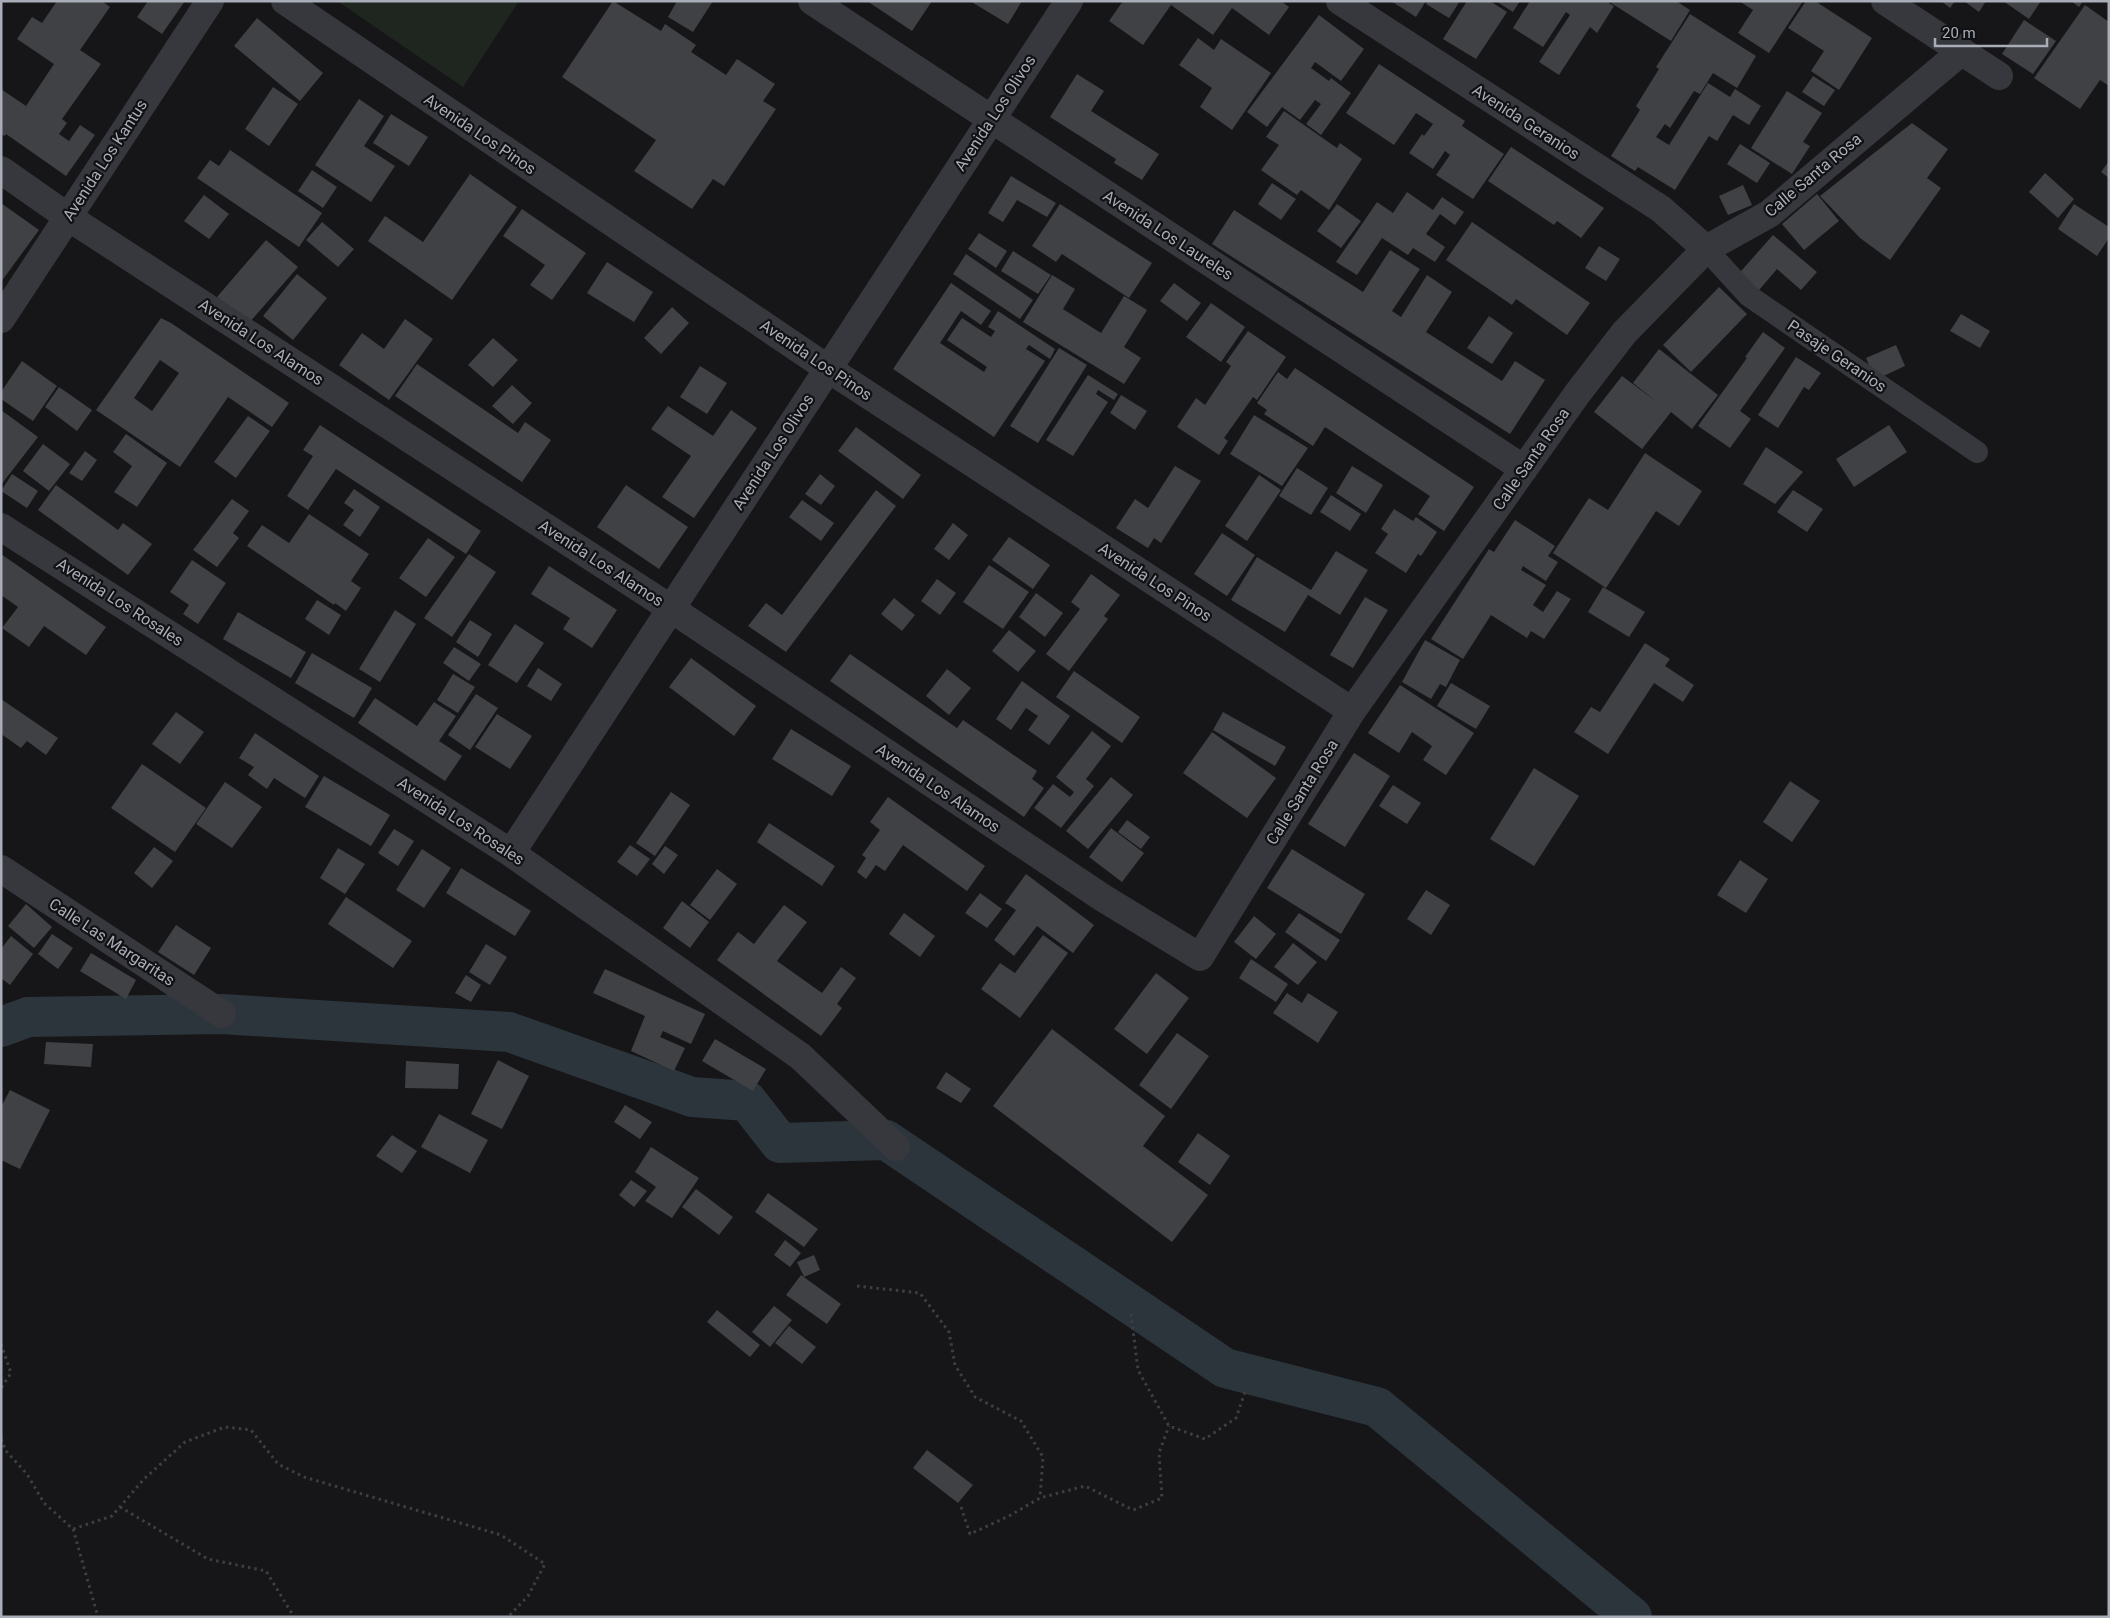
<svg xmlns="http://www.w3.org/2000/svg" width="2110" height="1618" font-family="Roboto,sans-serif">
  <style>
    .green { fill: #1e261f }
    .lines { fill: none; stroke-linecap: round; stroke-linejoin: round }
    .canal { stroke: #2c353c; stroke-width: 40 }
    .building { fill: #404145; fill-rule: evenodd }
    .path { stroke: #3d3f44; stroke-width: 3; stroke-dasharray: 2.5 4; stroke-linecap: butt }
    .lane { stroke: #37383d; stroke-width: 22 }
    .street { stroke: #37383d; stroke-width: 28 }
    .labels { text-anchor: middle; dominant-baseline: central; stroke-width: 4.5; stroke-linejoin: round; paint-order: stroke }
    .street-label { font-size: 16px; fill: #a8adb8; stroke: #111113 }
  </style>
  <rect width="100%" height="100%" fill="#161618"/>
  <path class="green" d="M337,1H519L463,87Z"/>
  <g class="lines">
    <path class="canal" d="M1,1027L28,1017L222,1014L509,1032L692,1097L747,1101L780,1143L886,1140L1225,1368L1377,1407L1632,1617"/>
  </g>
  <path class="building" d="M57,1H102L110,7L80,50L101,64L62,119L67,123L59,134L69,141L80,125L95,135L66,176L6,134L5,136L1,134V89L26,106L54,64L17,39L32,17L42,23Z
    M148,1H185L162,34L137,17Z
    M613,1L661,31L665,24L696,45L691,52L726,75L737,59L775,84L763,101L776,109L724,186L713,179L692,209L634,171L656,140L562,77Z
    M677,1H713L693,32L668,17Z
    M867,1H932L912,31Z
    M970,1H1022L1008,24Z
    M1123,1H1281L1289,7L1269,35L1232,8L1213,35L1171,5L1143,45L1109,21Z
    M1391,1H1426L1416,17Z
    M1428,1H1460L1449,18L1426,4Z
    M1467,1H1490L1507,12L1476,59L1443,39Z
    M1496,1H1520L1513,12Z
    M1530,1H1610L1609,3L1614,6L1597,33L1590,27L1559,75L1539,62L1570,15L1566,12L1543,47L1513,28Z
    M1612,1H1676L1690,10L1671,41L1611,3Z
    M1739,1H1803L1769,53L1738,33L1753,10Z
    M1806,1H1815L1872,38L1839,90L1811,71L1824,51L1788,28Z
    M1941,1H1955L1950,8Z
    M1964,1H1986L1979,12Z
    M2003,1H2041L2029,19Z
    M2071,1H2083L2079,7Z
    M2085,5L2109,22V86L2100,80L2080,109L2034,78Z
    M1690,14L1756,56L1737,88L1713,73L1700,94L1694,91L1670,128L1665,124L1656,137L1669,145L1708,83L1730,97L1735,89L1761,106L1749,125L1733,115L1717,141L1709,136L1675,190L1638,167L1635,171L1611,156L1640,110L1636,106L1659,69L1656,67Z
    M1319,15L1364,49L1341,81L1315,62L1311,68L1329,81L1331,78L1351,93L1321,135L1306,124L1321,104L1315,100L1300,120L1282,107L1267,127L1247,112Z
    M257,18L323,73L300,101L234,46Z
    M2024,20L2056,41L2033,74L2002,54Z
    M1198,38L1214,50L1221,39L1271,73L1232,130L1200,107L1212,88L1179,65Z
    M1379,64L1465,121L1462,126L1504,154L1473,199L1436,175L1450,155L1445,151L1433,169L1409,153L1422,134L1424,136L1433,124L1416,113L1394,145L1346,113Z
    M1077,74L1104,91L1091,111L1159,154L1142,180L1114,163L1116,159L1050,117Z
    M1813,76L1835,90L1824,106L1802,92Z
    M273,87L298,104L269,146L245,129Z
    M1787,91L1822,113L1803,142L1810,146L1792,174L1751,148Z
    M359,99L384,116L364,146L395,166L371,202L315,165Z
    M1284,111L1337,148L1340,143L1362,159L1329,210L1301,190L1297,195L1261,170L1279,145L1266,137Z
    M391,114L428,137L409,166L373,143Z
    M1912,123L1948,149L1927,178L1941,188L1890,260L1860,238L1820,196Z
    M1740,144L1770,163L1757,183L1727,164Z
    M1511,147L1604,208L1581,238L1557,221L1554,225L1488,181Z
    M230,150L322,213L299,247L197,178L210,160L219,166Z
    M2109,161V178L2101,172Z
    M312,170L337,187L323,208L298,191Z
    M2045,173L2074,199L2058,218L2029,192Z
    M470,174L517,207L452,300L368,241L385,216L423,242Z
    M1011,176L1056,203L1047,217L1017,200L1003,222L988,213Z
    M1272,183L1296,199L1281,220L1258,204Z
    M1743,185L1752,205L1728,215L1719,196Z
    M1407,192L1433,210L1442,197L1464,212L1455,225L1440,214L1426,234L1445,247L1435,262L1413,248L1408,255L1382,238L1357,275L1336,262L1377,202L1393,213Z
    M1817,194L1839,221L1804,250L1782,224Z
    M204,195L229,214L209,239L184,221Z
    M1,203L39,230L1,282Z
    M1060,204L1152,263L1129,298L1062,254L1056,262L1032,246Z
    M1337,204L1361,221L1341,248L1317,231Z
    M2074,204L2109,227V238L2097,256L2058,229Z
    M522,209L586,253L552,300L530,285L545,265L503,236Z
    M1234,210L1363,292L1390,250L1420,269L1392,311L1401,317L1427,275L1452,292L1426,332L1502,381L1515,361L1545,380L1510,434L1212,244Z
    M322,222L354,249L338,267L306,240Z
    M1472,222L1590,303L1567,335L1516,299L1512,305L1446,260Z
    M979,233L1007,251L996,268L968,249Z
    M1773,235L1817,272L1801,290L1777,269L1754,296L1734,279Z
    M266,240L298,267L248,324L217,297Z
    M1599,246L1620,259L1606,281L1585,268Z
    M1013,251L1051,275L1038,294L1001,271Z
    M966,254L1033,300L1020,319L953,274Z
    M607,262L653,292L634,322L587,293Z
    M297,274L327,298L293,340L263,316Z
    M1052,275L1075,289L1063,309L1101,333L1124,296L1147,310L1124,347L1141,358L1124,384L1023,322Z
    M951,283L991,311L981,325L961,311L940,343L984,372L987,367L947,340L962,318L991,337L995,331L988,327L998,311L1055,349L1050,359L1029,345L1026,349L1045,361L994,437L893,369Z
    M1174,283L1201,303L1187,321L1160,301Z
    M1719,287L1747,314L1691,372L1663,345Z
    M1211,303L1245,327L1221,362L1186,337Z
    M672,307L689,323L661,354L644,338Z
    M1961,314L1990,331L1980,348L1950,331Z
    M1489,316L1513,333L1492,364L1467,348Z
    M161,318L171,323L289,403L272,427L228,397L180,467L96,410ZM160,360L179,373L152,411L134,398Z
    M405,319L433,339L389,400L339,365L362,333L384,349Z
    M1248,331L1286,357L1257,400L1253,397L1224,438L1228,441L1219,455L1177,427L1196,398L1205,405L1231,366L1226,362Z
    M1763,332L1785,348L1740,411L1751,419L1730,448L1698,426L1747,358L1745,357Z
    M493,338L518,360L493,387L468,365Z
    M1896,345L1905,366L1875,380L1866,358Z
    M1059,348L1087,365L1038,443L1010,426Z
    M1659,349L1718,395L1692,429L1671,412L1642,449L1594,412L1622,376L1657,402L1633,383Z
    M1796,357L1821,373L1809,390L1804,387L1778,428L1758,415Z
    M22,361L57,386L33,421L1,399V392Z
    M417,364L518,433L525,422L551,440L522,482L395,396Z
    M700,366L727,383L707,414L680,397Z
    M1295,368L1474,487L1444,531L1418,514L1430,496L1325,427L1313,446L1264,414L1267,410L1257,403L1278,372L1287,379Z
    M1088,375L1118,394L1114,400L1098,390L1096,394L1108,402L1073,456L1046,440Z
    M512,385L532,403L513,424L492,406Z
    M59,387L92,410L77,431L45,407Z
    M1121,395L1147,411L1135,430L1110,413Z
    M668,406L713,436L731,410L757,428L694,518L662,497L691,456L651,429Z
    M1,410L38,437L1,485Z
    M1254,415L1308,448L1282,486L1230,454Z
    M248,416L270,431L236,478L214,462Z
    M320,425L481,531L466,554L336,469L308,510L287,496L313,456L303,450Z
    M1889,425L1907,452L1854,487L1836,459Z
    M856,427L921,475L903,499L838,451Z
    M126,434L167,463L137,507L114,492L132,466L113,452Z
    M43,444L70,464L49,491L23,471Z
    M1766,447L1803,472L1775,504L1743,484Z
    M85,451L97,460L82,481L69,473Z
    M1645,453L1702,491L1679,526L1656,511L1606,588L1553,553L1589,498L1608,510Z
    M1175,466L1201,481L1161,543L1154,538L1148,548L1116,528L1135,499L1148,508Z
    M1352,466L1383,485L1366,513L1336,493Z
    M1297,468L1328,488L1311,515L1279,496Z
    M12,474L38,491L27,508L1,491Z
    M820,474L835,486L821,505L805,494Z
    M1259,475L1281,490L1247,541L1225,526Z
    M56,485L118,530L123,523L152,544L128,575L38,510Z
    M626,485L688,527L659,569L597,527Z
    M354,489L380,507L360,537L343,525L354,510L344,503Z
    M876,490L896,506L786,652L748,626L766,603L782,615Z
    M1793,490L1823,509L1807,532L1777,512Z
    M1331,495L1361,514L1350,531L1320,512Z
    M232,499L249,511L233,533L239,538L217,567L193,550Z
    M802,500L834,523L821,541L789,517Z
    M1394,509L1413,521L1416,517L1437,532L1421,556L1418,554L1406,573L1375,553L1388,534L1381,529Z
    M309,514L369,554L351,581L361,588L346,611L335,603L334,605L247,546L262,525L289,543Z
    M1515,520L1555,546L1548,556L1558,562L1546,581L1523,566L1521,570L1546,585L1533,605L1543,612L1557,591L1571,599L1544,639L1531,631L1527,638L1491,615L1463,659L1431,639L1489,549L1494,552Z
    M953,523L968,535L949,560L934,549Z
    M1222,533L1255,555L1227,596L1194,574Z
    M1009,537L1050,565L1033,589L992,560Z
    M428,538L455,557L426,597L399,578Z
    M1336,551L1368,570L1340,615L1308,595L1285,632L1231,600L1257,557L1311,590Z
    M1,554L106,627L86,655L44,626L29,647L2,628L18,607L1,595Z
    M469,554L496,572L452,637L424,618Z
    M192,560L226,583L198,624L183,614L189,605L170,592Z
    M989,565L1029,592L1003,629L963,602Z
    M549,566L617,610L592,648L563,629L570,618L531,594Z
    M1091,574L1120,595L1104,616L1108,619L1069,671L1046,654L1080,609L1071,602Z
    M937,579L956,593L940,615L921,601Z
    M1603,587L1645,612L1629,637L1588,612Z
    M1036,593L1063,613L1045,637L1019,617Z
    M1365,597L1388,610L1353,668L1330,655Z
    M894,598L915,615L902,631L881,614Z
    M317,600L341,615L329,635L305,619Z
    M395,610L416,624L380,682L359,669Z
    M238,612L306,652L291,678L223,639Z
    M470,620L492,634L478,657L456,642Z
    M515,624L544,643L517,683L488,665Z
    M1009,630L1036,651L1018,672L992,651Z
    M1425,640L1460,660L1446,687L1440,684L1431,699L1402,682Z
    M1645,643L1670,659L1665,666L1694,685L1683,702L1654,683L1608,754L1574,732L1591,707L1600,712Z
    M454,647L481,664L469,681L443,663Z
    M312,653L372,688L354,718L295,683Z
    M850,654L957,728L963,720L1037,771L1032,779L1044,788L1024,817L830,681Z
    M691,658L756,706L734,736L669,687Z
    M538,668L562,684L551,701L527,686Z
    M947,669L971,688L949,715L926,696Z
    M1074,671L1140,717L1122,743L1056,697Z
    M453,674L475,687L458,713L437,700Z
    M1022,681L1070,716L1049,745L1028,730L1038,716L1026,708L1011,730L996,719Z
    M1451,683L1490,706L1476,729L1437,706Z
    M1400,685L1474,733L1446,775L1423,760L1432,746L1412,732L1399,753L1368,733Z
    M476,694L498,708L470,750L448,735Z
    M375,698L417,726L434,702L456,716L439,741L462,756L445,781L358,723Z
    M1,699L58,738L46,755L27,741L21,748L1,734Z
    M176,712L204,732L180,764L152,744Z
    M1223,712L1286,747L1275,766L1213,730Z
    M497,714L532,736L510,769L475,747Z
    M791,729L851,766L832,796L772,759Z
    M1092,731L1111,746L1086,779L1094,786L1061,828L1034,808L1053,784L1070,797L1074,792L1056,777Z
    M1212,732L1276,778L1247,818L1183,773Z
    M255,733L319,776L305,798L274,778L267,789L248,775L254,767L239,758Z
    M1354,753L1390,776L1345,847L1308,824Z
    M142,764L206,808L175,852L111,808Z
    M1534,768L1579,796L1534,866L1490,839Z
    M324,776L390,815L371,846L305,807Z
    M1111,777L1133,795L1088,849L1066,831Z
    M1790,781L1820,801L1792,842L1763,822Z
    M225,782L262,807L232,848L196,824Z
    M1393,785L1421,803L1407,824L1379,806Z
    M671,792L690,805L655,856L636,843Z
    M888,797L985,866L967,891L903,845L885,871L876,865L866,879L857,872L866,858L862,855L880,830L870,822Z
    M1127,820L1150,837L1141,849L1118,832Z
    M769,823L835,866L822,886L757,842Z
    M1111,828L1144,853L1122,882L1089,857Z
    M394,829L414,841L398,866L378,853Z
    M630,845L650,859L637,876L617,862Z
    M665,846L678,855L664,874L652,864Z
    M154,847L173,861L152,888L134,873Z
    M338,848L365,864L345,894L320,878Z
    M422,849L451,868L424,908L396,890Z
    M1292,849L1365,894L1341,934L1267,888Z
    M1740,860L1768,879L1746,913L1717,895Z
    M461,868L531,911L515,936L446,893Z
    M717,869L737,884L710,920L690,905Z
    M1026,874L1094,925L1073,953L1037,926L1014,956L994,940L1016,910L1005,903Z
    M1426,890L1450,905L1431,935L1407,919Z
    M980,893L1002,909L987,928L965,913Z
    M346,897L412,941L393,968L328,924Z
    M682,901L709,922L690,948L663,928Z
    M26,904L52,927L34,948L8,926Z
    M784,905L807,922L777,961L822,993L841,967L856,978L837,1004L842,1008L821,1036L717,960L738,932L754,944Z
    M904,913L935,936L920,957L889,934Z
    M1299,913L1340,940L1326,961L1285,932Z
    M1254,916L1276,934L1256,959L1234,942Z
    M176,925L211,948L194,975L158,952Z
    M52,934L73,948L58,969L38,954Z
    M1043,935L1068,953L1020,1018L981,989L1000,963L1015,973Z
    M11,936L33,954L10,985L1,978V949Z
    M1293,943L1317,962L1298,985L1274,967Z
    M486,944L507,957L490,985L469,972Z
    M91,953L136,980L126,999L80,971Z
    M1251,959L1288,984L1276,1002L1239,978Z
    M605,969L705,1014L691,1044L663,1031L660,1037L685,1048L674,1071L631,1051L645,1016L593,993Z
    M1156,973L1189,998L1147,1054L1114,1029Z
    M466,975L481,985L471,1002L455,993Z
    M1287,993L1302,1003L1308,993L1338,1012L1318,1043L1273,1013Z
    M1052,1029L1165,1116L1143,1146L1208,1195L1172,1242L993,1106Z
    M1177,1033L1209,1056L1171,1109L1139,1085Z
    M715,1039L766,1069L753,1091L702,1061Z
    M46,1042L93,1044L91,1067L44,1064Z
    M498,1060L529,1076L502,1129L471,1114Z
    M406,1061L459,1064L458,1089L405,1088Z
    M946,1072L971,1089L961,1103L936,1088Z
    M10,1090L50,1110L20,1169L1,1160V1107Z
    M625,1105L652,1122L640,1139L614,1122Z
    M439,1114L488,1140L470,1173L421,1147Z
    M1198,1133L1230,1156L1210,1185L1178,1162Z
    M392,1135L417,1151L402,1173L376,1156Z
    M651,1147L699,1178L672,1218L645,1201L656,1187L635,1172Z
    M631,1180L647,1191L634,1207L619,1195Z
    M696,1189L733,1217L719,1235L682,1207Z
    M768,1193L818,1229L804,1247L755,1212Z
    M785,1240L801,1253L790,1267L774,1255Z
    M814,1255L820,1270L804,1277L797,1262Z
    M801,1275L841,1304L827,1324L786,1295Z
    M774,1306L792,1320L770,1347L752,1332Z
    M717,1310L760,1345L750,1357L707,1322Z
    M789,1326L816,1347L802,1364L775,1343Z
    M927,1450L973,1485L958,1503L913,1468Z"/>
  <g class="lines">
    <path class="path" d="M857,1286L920,1293L949,1332L955,1365L975,1397L1021,1421L1043,1457L1040,1498
      M1131,1314L1138,1370L1169,1426L1205,1439L1236,1418L1245,1392
      M1,1344L11,1373L1,1388
      M1,1439L6,1451L27,1474L44,1503L73,1529L112,1516L144,1479L185,1442L225,1427L251,1430L278,1464L304,1477L501,1535L545,1564L528,1596L508,1617
      M120,1507L208,1559L266,1571L294,1617
      M961,1507L970,1534L1009,1516L1040,1498L1085,1486L1133,1510L1162,1498L1159,1453L1169,1426
      M73,1529L98,1617"/>
    <path class="lane" d="M1706,249L1749,296L1977,452"/>
    <path class="street" d="M285,1L827,368L1352,711
      M812,1L1524,469
      M1340,1L1661,209L1706,249
      M1885,1L1999,76
      M1,170L68,217L670,608L1103,898L1200,957L1352,711L1577,394L1624,333L1706,249L1769,214L1962,51
      M1,319L210,1
      M1,527L511,853L800,1056L896,1147
      M511,853L1069,1
      M1,869L222,1014"/>
  </g>
  <g class="labels">
    <g class="street-label">
      <text transform="translate(995 113) rotate(-57)">Avenida Los Olivos</text>
      <text transform="translate(1526 122) rotate(33)">Avenida Geranios</text>
      <text transform="translate(480 134) rotate(34)">Avenida Los Pinos</text>
      <text transform="translate(105 160) rotate(-57)">Avenida Los Kantus</text>
      <text transform="translate(1813 175) rotate(-40)">Calle Santa Rosa</text>
      <text transform="translate(1168 235) rotate(33)">Avenida Los Laureles</text>
      <text transform="translate(261 342) rotate(33)">Avenida Los Alamos</text>
      <text transform="translate(1837 356) rotate(34)">Pasaje Geranios</text>
      <text transform="translate(816 360) rotate(34)">Avenida Los Pinos</text>
      <text transform="translate(773 452) rotate(-57)">Avenida Los Olivos</text>
      <text transform="translate(1531 459) rotate(-55)">Calle Santa Rosa</text>
      <text transform="translate(601 563) rotate(33)">Avenida Los Alamos</text>
      <text transform="translate(1155 582) rotate(33)">Avenida Los Pinos</text>
      <text transform="translate(120 602) rotate(33)">Avenida Los Rosales</text>
      <text transform="translate(938 788) rotate(34)">Avenida Los Alamos</text>
      <text transform="translate(1302 792) rotate(-58)">Calle Santa Rosa</text>
      <text transform="translate(461 821) rotate(33)">Avenida Los Rosales</text>
      <text transform="translate(112 942) rotate(33)">Calle Las Margaritas</text>
    </g>
  </g>
  <rect width="2110" height="1618" fill="none" stroke="#a8adb8" stroke-width="5"/>
  <path d="M1935 38v8h112v-8" fill="none" stroke="#a8adb8" stroke-width="2.5"/>
  <text x="1942" y="38" font-size="15" fill="#a8adb8" stroke="#111113" stroke-width="4" paint-order="stroke">20 m</text>
</svg>
